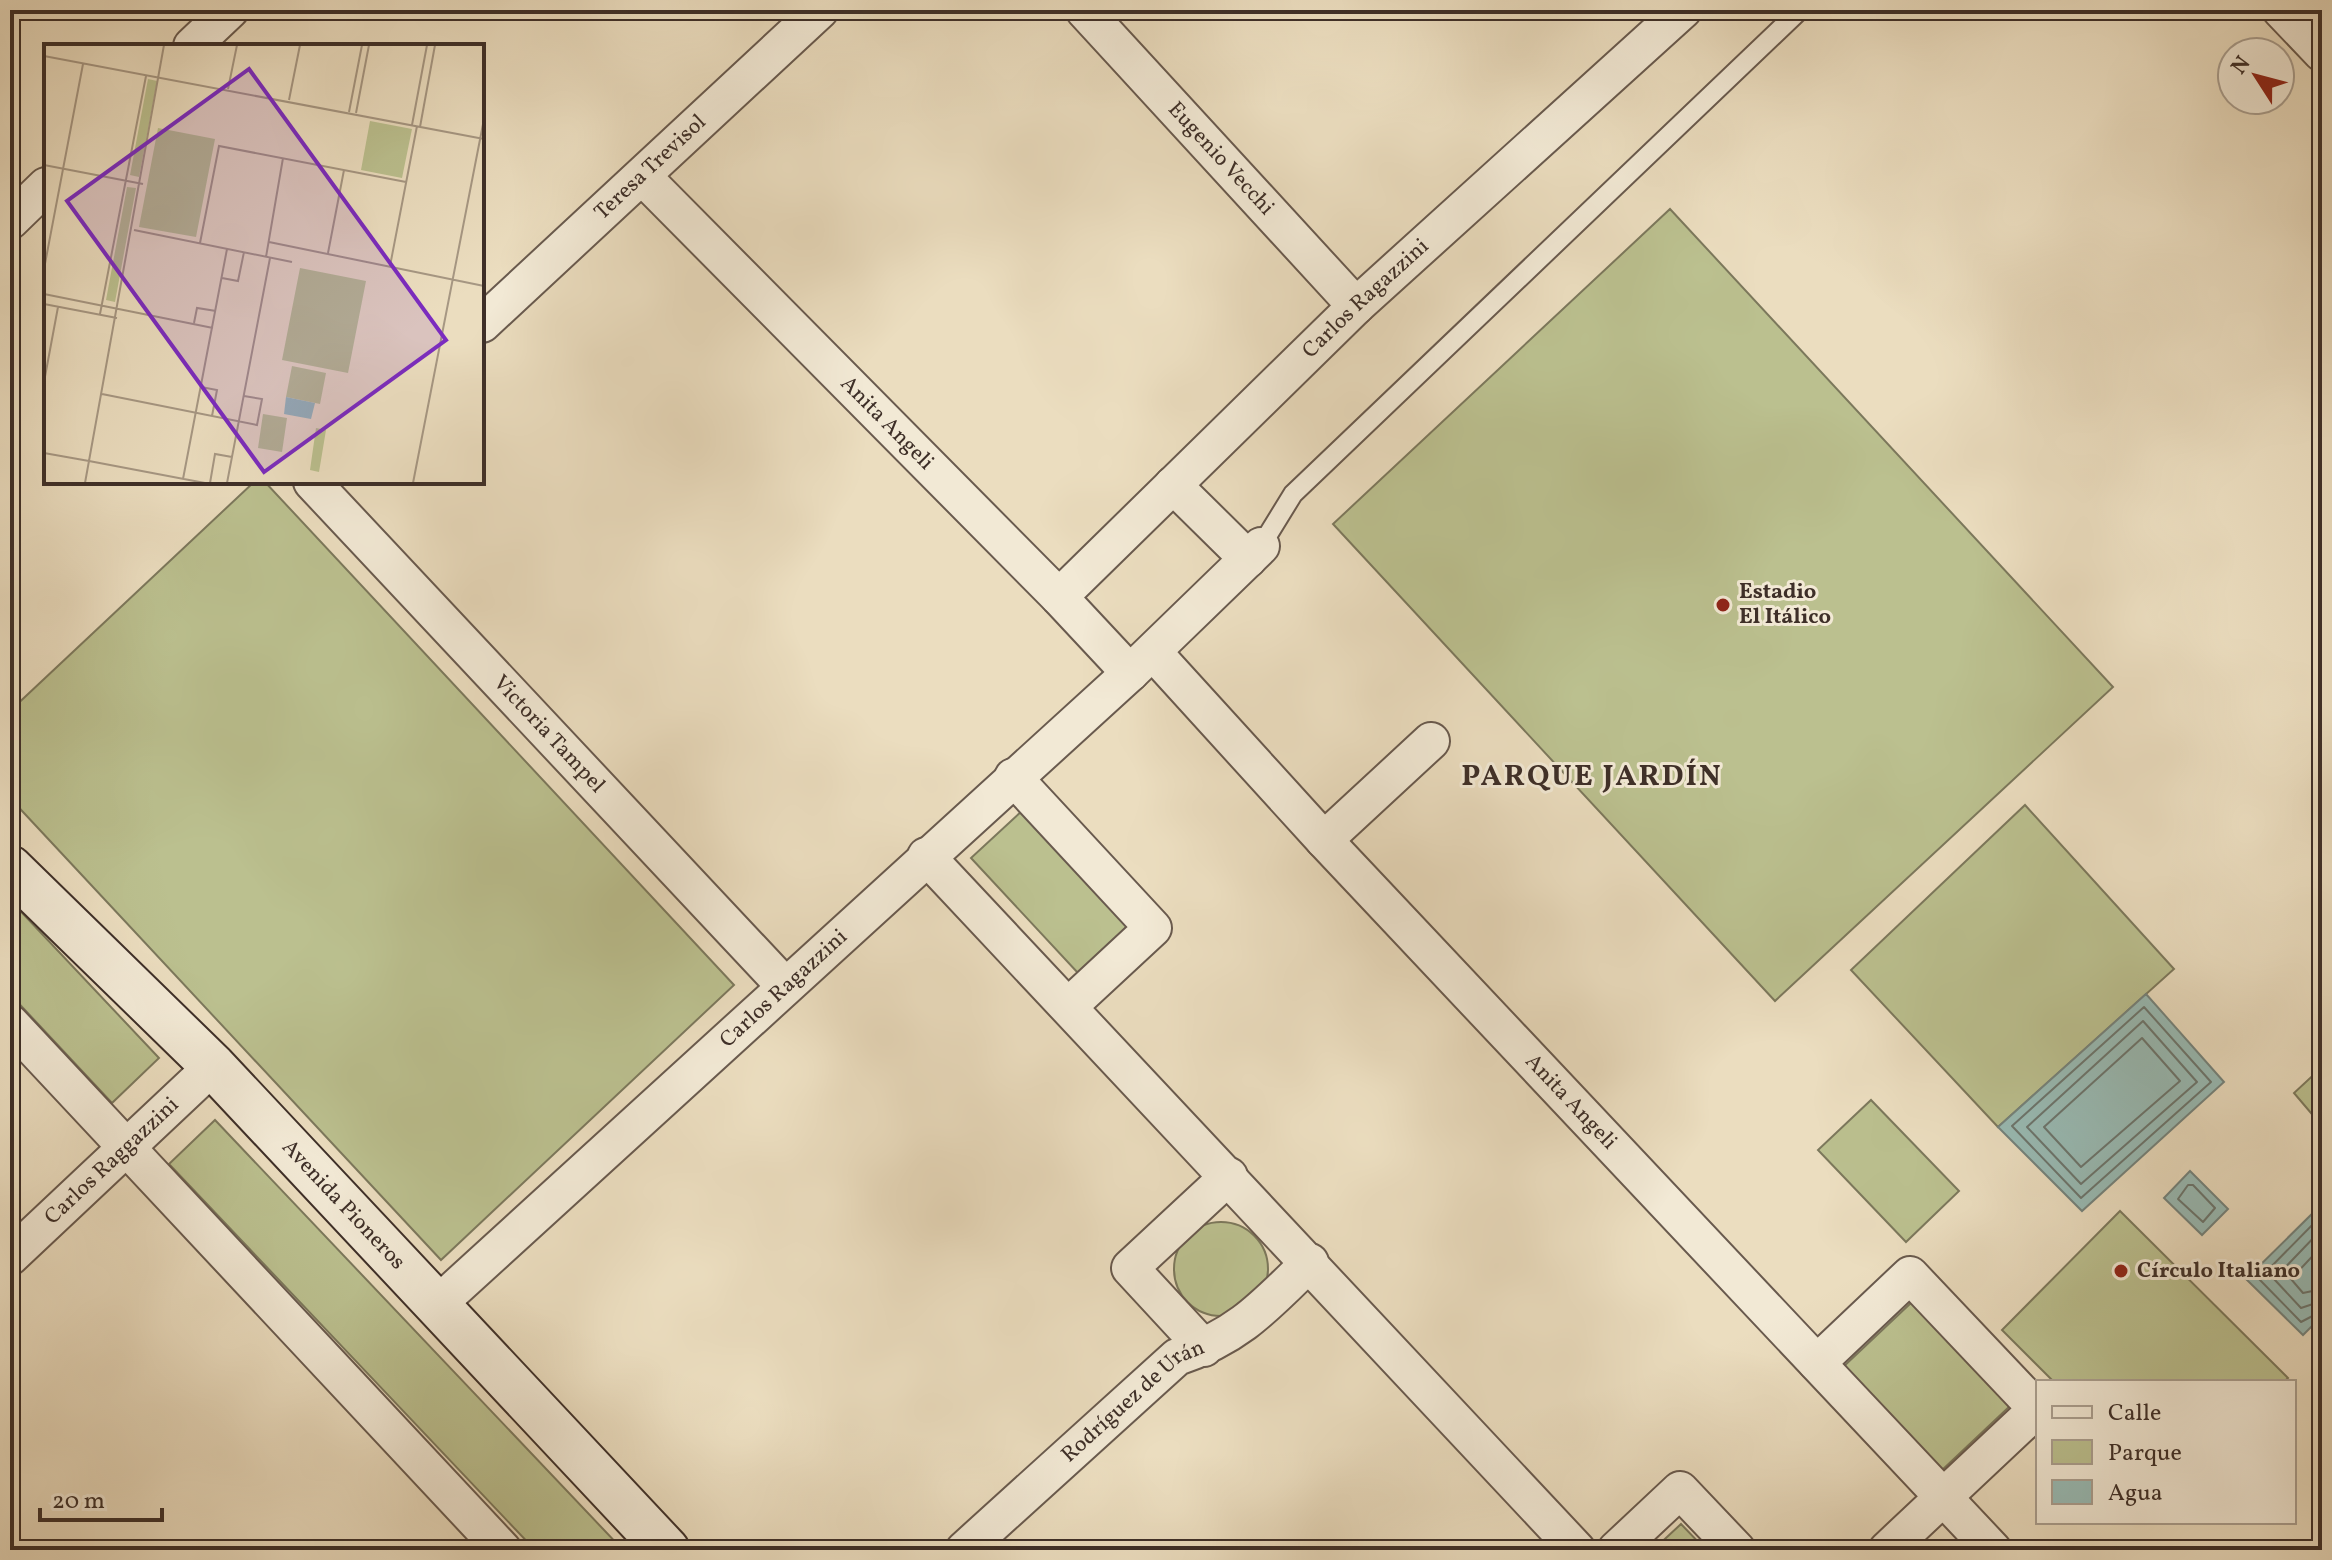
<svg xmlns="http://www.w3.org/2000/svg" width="2332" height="1560" font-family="Vollkorn,serif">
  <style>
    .green { fill: #bbc08f; stroke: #7c785c; stroke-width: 2 }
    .water { fill: #98bbb5; stroke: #74837d; stroke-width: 2 }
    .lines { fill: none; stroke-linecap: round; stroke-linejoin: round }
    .shore { stroke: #6b756e; stroke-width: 2 }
    .lane-casing { stroke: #695a4e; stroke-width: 22 }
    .street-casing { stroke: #695a4e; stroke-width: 40 }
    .secondary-casing { stroke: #3e2f28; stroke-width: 48 }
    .lane { stroke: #f2e9d5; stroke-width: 18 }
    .street { stroke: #f2e9d5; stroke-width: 36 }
    .secondary { stroke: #f2e9d5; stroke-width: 44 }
    .poi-dot { fill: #8f2418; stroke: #f2e9d5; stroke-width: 3 }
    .labels { text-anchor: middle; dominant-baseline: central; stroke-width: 6; stroke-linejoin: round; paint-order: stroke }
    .street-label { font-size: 22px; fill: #3e2f28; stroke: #f2e9d5 }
    .poi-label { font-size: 22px; font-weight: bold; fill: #3e2f28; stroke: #f2e9d5; text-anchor: start }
    .district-label { font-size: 30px; font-weight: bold; letter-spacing: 2px; fill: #3e2f28; stroke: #f2e9d5 }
    .inset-road { fill: none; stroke: #a69783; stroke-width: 2 }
    .view { fill: #7b2cbf; fill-opacity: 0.15; stroke: #7b2cbf; stroke-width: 4 }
    .inset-edge { fill: none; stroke: #3e2f28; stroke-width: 4 }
  </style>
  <rect width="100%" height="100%" fill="#ebddbf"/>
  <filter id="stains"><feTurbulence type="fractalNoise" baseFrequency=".0025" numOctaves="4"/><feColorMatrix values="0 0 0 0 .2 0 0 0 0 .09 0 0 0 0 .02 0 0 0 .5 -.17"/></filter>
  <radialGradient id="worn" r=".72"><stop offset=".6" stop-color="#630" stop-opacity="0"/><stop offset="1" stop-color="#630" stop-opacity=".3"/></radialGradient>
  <path class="green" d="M1670,209L2113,687L1775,1001L1333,524Z
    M254,482H265L734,985L441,1260L10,798V711Z
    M2025,805L2174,969L1998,1127L1851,970Z
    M1023,810L1130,924L1078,973L971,858Z
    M10,900L159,1058L112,1103L10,994Z
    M2322,1067V1126L2294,1093Z
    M1871,1100L1959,1191L1906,1242L1818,1150Z
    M215,1120L623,1550H535L169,1164Z
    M2120,1211L2288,1378L2284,1382H2054L2002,1330Z
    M1174 1269a47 47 0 1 1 94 0a47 47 0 1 1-94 0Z
    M1912,1302L2010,1406L1940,1472L1842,1368Z
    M1681,1524L1706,1550H1653Z"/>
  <path class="water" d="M2146,994L2224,1082L2082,1211L1998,1127Z
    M2190,1171L2228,1209L2202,1235L2164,1198Z
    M2322,1204V1316L2303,1335L2246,1279Z"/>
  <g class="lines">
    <path class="shore" d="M2144,1007L2211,1082L2081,1198L2012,1126Z
      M2143,1021L2197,1082L2081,1184L2027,1127Z
      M2142,1038L2180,1081L2081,1167L2044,1127Z
      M2188,1185H2193L2215,1208L2203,1222L2178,1199Z
      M2322,1215L2259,1279L2301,1322L2322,1311
      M2322,1229L2274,1279L2301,1308L2322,1301
      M2322,1246L2291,1279L2303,1293L2322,1289"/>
    <g class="lane-casing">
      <path id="lane" d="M1261,546L1293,494L1800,10"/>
    </g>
    <g class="street-casing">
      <g id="street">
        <path id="s1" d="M1084,10L1356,306"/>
        <path d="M2281,10L2322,53"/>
        <path d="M192,46L230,10"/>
        <path id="s2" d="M642,176L1059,597L1130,673"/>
        <path d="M10,221L46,186"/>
        <path id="s3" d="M482,324L820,10"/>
        <path id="s4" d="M312,482L784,985"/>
        <path d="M1173,485L1248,559"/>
        <path id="s5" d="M1059,597L1356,306L1683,10"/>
        <path id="s6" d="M1153,652L1324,840L1993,1550"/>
        <path d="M1013,777L1153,928L1069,1006"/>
        <path d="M1324,840L1431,741"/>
        <path d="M926,856L1577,1550"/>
        <path d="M10,1023L503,1550"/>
        <path id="s7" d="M10,1257L213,1066"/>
        <path id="s8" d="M438,1304L1130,673L1261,546"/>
        <path d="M1204,1348L1130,1268L1229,1176"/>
        <path d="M1817,1363L1910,1275L2037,1409L1887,1550"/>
        <path id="s9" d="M964,1550L1177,1357C1239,1336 1265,1306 1310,1262"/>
        <path d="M1616,1550L1680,1490L1737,1550"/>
      </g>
    </g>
    <g class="secondary-casing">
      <g id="secondary">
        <path id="s10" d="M10,868L213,1066L667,1550"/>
      </g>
    </g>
    <use href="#lane" class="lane"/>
    <use href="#street" class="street"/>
    <use href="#secondary" class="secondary"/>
  </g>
  <g class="poi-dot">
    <circle cx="1723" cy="605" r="8"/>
    <circle cx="2121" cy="1271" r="8"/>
  </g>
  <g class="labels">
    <g class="street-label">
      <text stroke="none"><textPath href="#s1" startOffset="202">Eugenio Vecchi</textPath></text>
      <text stroke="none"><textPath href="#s3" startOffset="230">Teresa Trevisol</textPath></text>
      <text stroke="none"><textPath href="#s5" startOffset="428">Carlos Ragazzini</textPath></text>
      <text stroke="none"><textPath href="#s2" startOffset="348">Anita Angeli</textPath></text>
      <text stroke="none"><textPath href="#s4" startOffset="346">Victoria Tampel</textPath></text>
      <text stroke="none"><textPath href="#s8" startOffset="468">Carlos Ragazzini</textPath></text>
      <text stroke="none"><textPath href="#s6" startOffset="614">Anita Angeli</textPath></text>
      <text stroke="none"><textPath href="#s7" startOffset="140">Carlos Raggazzini</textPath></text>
      <text stroke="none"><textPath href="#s10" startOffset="474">Avenida Pioneros</textPath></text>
      <text stroke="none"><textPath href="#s9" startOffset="226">Rodríguez de Urán</textPath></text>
    </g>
    <g class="poi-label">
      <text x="1739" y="592">Estadio<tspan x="1739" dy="25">El Itálico</tspan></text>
      <text x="2137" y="1271">Círculo Italiano</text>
    </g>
    <g class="district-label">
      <text x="1592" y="777">PARQUE JARDÍN</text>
    </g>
  </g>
  <g transform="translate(44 44)">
    <rect width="440" height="440" fill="#ebddbf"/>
    <path d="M104,35L113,37L95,133L86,131ZM326,77L368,85L358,134L317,126ZM114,84L171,95L152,193L95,183ZM83,143L92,144L71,258L62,256ZM256,224L322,237L304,329L238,316ZM248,322L282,329L276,360L242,353ZM219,370L243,374L238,408L214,404ZM272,384L282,386L275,428L266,426Z" fill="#bbc08f"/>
    <path d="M242,353L271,359L267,375L240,370Z" fill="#98bbb5"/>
    <path class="inset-road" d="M0,12L440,95M184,45L193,1M245,56L256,1M305,68L318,1M312,69L325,1M368,81L383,1M376,83L391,1M0,121L99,140M90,186L248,218M225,198L440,242M156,199L175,102L362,138M284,209L300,126M222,213L239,114M346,222L373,82M0,225L39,20M178,234L194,237L200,208M0,250L169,284M0,260L73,274M56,270L102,32M150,279L153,264L172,267M0,338L14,263M157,343L173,346L168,372M58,350L213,381L218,355L200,352M0,409L45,417M45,417L161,439M139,435L183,205M41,439L120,1M166,439L171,410L188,413M183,439L226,214M369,439L440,75"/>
    <path class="view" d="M205,25L402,296L220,428L23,157Z"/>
    <rect width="440" height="440" class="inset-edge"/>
  </g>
  <rect width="2332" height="1560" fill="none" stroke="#ebddbf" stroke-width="40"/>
  <rect x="12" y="12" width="2308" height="1536" fill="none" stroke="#3e2f28" stroke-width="4"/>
  <rect x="20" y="20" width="2292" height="1520" fill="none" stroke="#3e2f28" stroke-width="2"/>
  <rect x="2036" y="1380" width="260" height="144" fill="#f2e9d5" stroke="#aa9f90" stroke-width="2"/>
  <rect x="2052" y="1406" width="40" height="12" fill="#f2e9d5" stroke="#aa9f90" stroke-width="2"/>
  <text x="2108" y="1420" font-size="24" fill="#3e2f28">Calle</text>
  <rect x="2052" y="1440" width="40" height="24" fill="#bbc08f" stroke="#aa9f90" stroke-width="2"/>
  <text x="2108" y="1460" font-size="24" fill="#3e2f28">Parque</text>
  <rect x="2052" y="1480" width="40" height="24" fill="#98bbb5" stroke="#aa9f90" stroke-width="2"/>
  <text x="2108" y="1500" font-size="24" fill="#3e2f28">Agua</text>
  <g transform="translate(2256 76) rotate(306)"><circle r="38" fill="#f2e9d5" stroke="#aa9f90" stroke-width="2"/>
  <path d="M0-6L14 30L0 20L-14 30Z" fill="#8f2418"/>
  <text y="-12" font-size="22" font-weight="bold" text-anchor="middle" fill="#3e2f28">N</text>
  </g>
  <path d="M40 1508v12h122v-12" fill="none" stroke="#3e2f28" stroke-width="4"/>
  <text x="52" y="1508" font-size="24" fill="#3e2f28" stroke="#f2e9d5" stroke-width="6" paint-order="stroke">20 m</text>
  <rect width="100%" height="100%" filter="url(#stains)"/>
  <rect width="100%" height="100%" fill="url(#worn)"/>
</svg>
